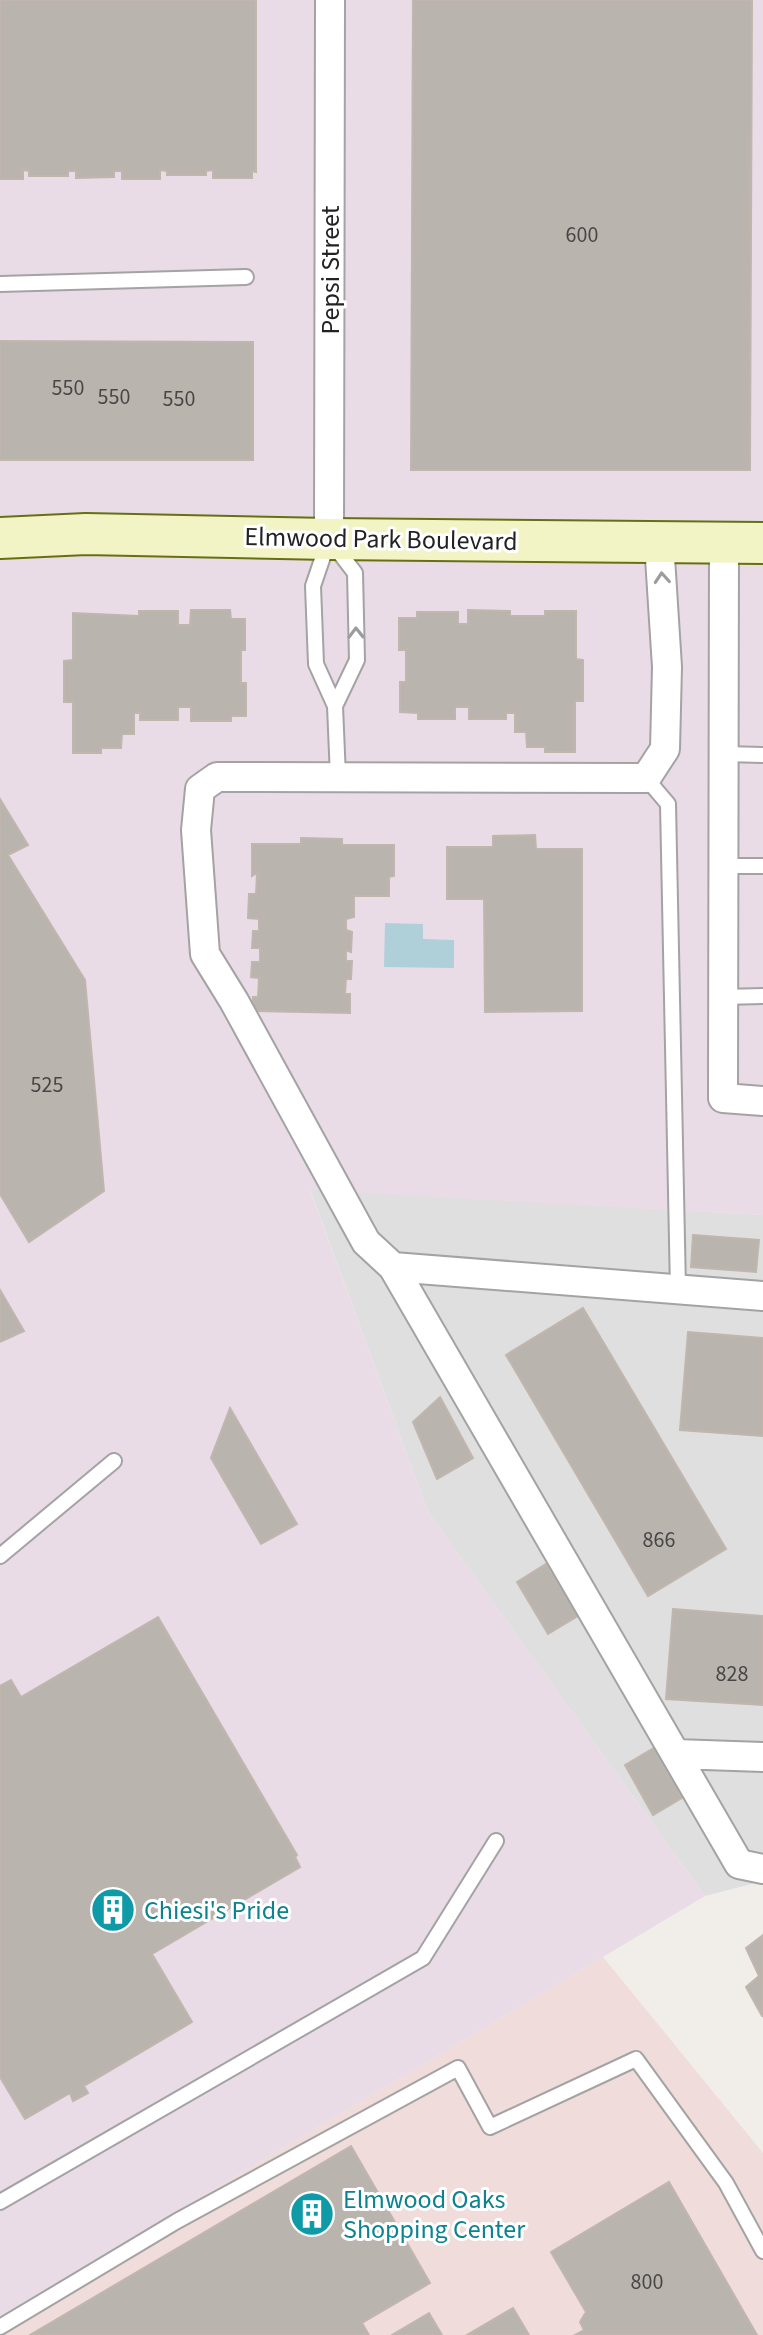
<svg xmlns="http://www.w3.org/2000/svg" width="763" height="2335" font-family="'Source Sans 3',sans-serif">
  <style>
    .residential { fill: #e0dfdf }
    .commercial { fill: #efdcdb }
    .industrial { fill: #e9dce7 }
    .water { fill: #afd0d9 }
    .building { fill: #bab4af; stroke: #c1b6ad; stroke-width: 2 }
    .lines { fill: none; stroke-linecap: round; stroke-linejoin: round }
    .lane-casing { stroke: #a3a3a3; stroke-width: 18 }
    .street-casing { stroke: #a3a3a3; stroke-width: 32 }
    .secondary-casing { stroke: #677011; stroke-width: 44 }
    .lane { stroke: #fff; stroke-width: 14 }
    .street { stroke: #fff; stroke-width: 28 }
    .secondary { stroke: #f2f4c5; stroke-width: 40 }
    .oneway { stroke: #9c9c9c }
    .labels { text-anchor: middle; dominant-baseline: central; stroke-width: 6; stroke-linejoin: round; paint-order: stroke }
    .number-label { font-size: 22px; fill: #484645 }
    .street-label { font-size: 26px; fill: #222; stroke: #fff }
    .culture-label { font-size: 26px; fill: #0d838f; stroke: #fff; text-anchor: start }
  </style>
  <rect width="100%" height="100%" fill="#f1eeea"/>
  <path class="residential" d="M310,1189L763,1215V1881L705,1896L428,1512Z"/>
  <path class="commercial" d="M603,1957L763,2153V2335H0V2317Z"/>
  <path class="industrial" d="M0,0H763V1215L310,1190L428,1512L705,1896L0,2317Z"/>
  <path class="water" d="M385,923L423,924V939L454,940V968L384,967Z"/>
  <path class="building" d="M0,0H256V172L252,171V178H213V170L206,171V175H167V171L160,170V179H122V171H114V177L76,178V171H68V176H29V171L23,170V179H0Z
    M413,0H752L750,470H411Z
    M0,341L253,342V460H0Z
    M191,610H230L231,619H245V650H241V683H246V716H231V721H191V707H178V720H140V713H134V734H122L121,748H101V753H73V702H64V661L73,660V613L139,616V611H178V625H190Z
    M468,610L510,611V616H545V611H576V659L583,660V701H575V752H545V747H527L526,732H515V713H506V719H469V707H455V719H418V713L400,712V682H406V650H399V618H417V612H458V624H468Z
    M0,799L28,845L8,855L85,980L104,1191L29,1242L0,1194Z
    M535,835L536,849H582V1011L485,1012L484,899H447V847H493V836Z
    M301,838L342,839V845H394V876L389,877V896H354V917L346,919V930L352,932L351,952L346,950V961H352L351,979H346L345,994H350V1013L253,1011V997H258L259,978L251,977L252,962H260V948H252L253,931H259V919L248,918L249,894H256L257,873L252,876V844H301Z
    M693,1235L759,1240L756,1272L691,1267Z
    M0,1290L24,1331L0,1342Z
    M583,1308L726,1549L648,1596L506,1355Z
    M688,1332L763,1338V1436L680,1430Z
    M440,1397L473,1458L437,1479L413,1422Z
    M230,1408L297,1524L261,1544L211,1458Z
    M546,1564L578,1616L548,1634L517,1582Z
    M673,1609L763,1616V1705L666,1699Z
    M158,1617L297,1855L295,1857L300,1867L152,1954L192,2022L84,2086L88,2093L73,2101L70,2093L25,2119L0,2077V1686L11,1680L21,1697Z
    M654,1748L682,1798L653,1815L625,1765Z
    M763,1935V2016H762L746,1987L759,1976L746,1948Z
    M351,2146L430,2283L362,2323L369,2335H30Z
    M669,2182L757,2335H575L584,2330L580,2322L586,2312L551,2252Z
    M513,2308L529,2335H467Z
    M429,2313L442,2335H392Z"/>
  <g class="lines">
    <g class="lane-casing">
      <path id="lane" d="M0,284L246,277
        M335,706L357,660L355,573L329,539L313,586L316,664L335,706L338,777
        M724,754L763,755
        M646,778L668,804L678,1289
        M723,866H763
        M723,997L763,996
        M0,1556L114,1461
        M0,2202L423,1958L496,1841
        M0,2327L177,2221L458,2068L490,2127L636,2059L726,2183L763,2251"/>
    </g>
    <g class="street-casing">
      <path id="street" d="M329,539L330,0
        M724,543L723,1098L763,1101
        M393,1267L366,1242L234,1001L205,954L196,830L200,789L217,777L646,778L665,749L667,667L659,542
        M763,1296L393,1267L739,1864L763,1869
        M676,1754L763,1757"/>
    </g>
    <g class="secondary-casing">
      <path id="secondary" d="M0,538L86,534L329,539L763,543"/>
    </g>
    <use href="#lane" class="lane"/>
    <use href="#street" class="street"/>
    <use href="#secondary" class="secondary"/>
  </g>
  <defs><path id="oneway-chevron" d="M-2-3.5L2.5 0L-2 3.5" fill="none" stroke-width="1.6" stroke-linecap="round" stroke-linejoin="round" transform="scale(2)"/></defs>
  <g class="oneway">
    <use href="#oneway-chevron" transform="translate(662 578) rotate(-94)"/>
    <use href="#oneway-chevron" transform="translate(356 633) rotate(-91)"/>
  </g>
  <defs>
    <g id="building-disc" transform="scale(2.3)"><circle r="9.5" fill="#0f9aa8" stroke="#fff"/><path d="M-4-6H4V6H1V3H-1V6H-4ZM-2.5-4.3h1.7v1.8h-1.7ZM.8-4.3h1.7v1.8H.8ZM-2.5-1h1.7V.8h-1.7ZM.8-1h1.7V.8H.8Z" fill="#fff"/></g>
  </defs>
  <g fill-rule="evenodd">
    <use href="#building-disc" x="113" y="1910"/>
    <use href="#building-disc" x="312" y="2214"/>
  </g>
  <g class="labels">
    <g class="number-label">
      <text x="582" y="235">600</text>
      <text x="68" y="388">550</text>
      <text x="114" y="397">550</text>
      <text x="179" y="399">550</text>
      <text x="47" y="1085">525</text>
      <text x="659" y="1540">866</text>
      <text x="732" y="1674">828</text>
      <text x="647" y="2282">800</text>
    </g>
    <g class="street-label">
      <text transform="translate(330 270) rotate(-90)">Pepsi Street</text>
      <text transform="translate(381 539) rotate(1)">Elmwood Park Boulevard</text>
    </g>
    <g class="culture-label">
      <text x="144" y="1910">Chiesi's Pride</text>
      <text x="343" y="2199">Elmwood Oaks<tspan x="343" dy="30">Shopping Center</tspan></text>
    </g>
  </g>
</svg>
